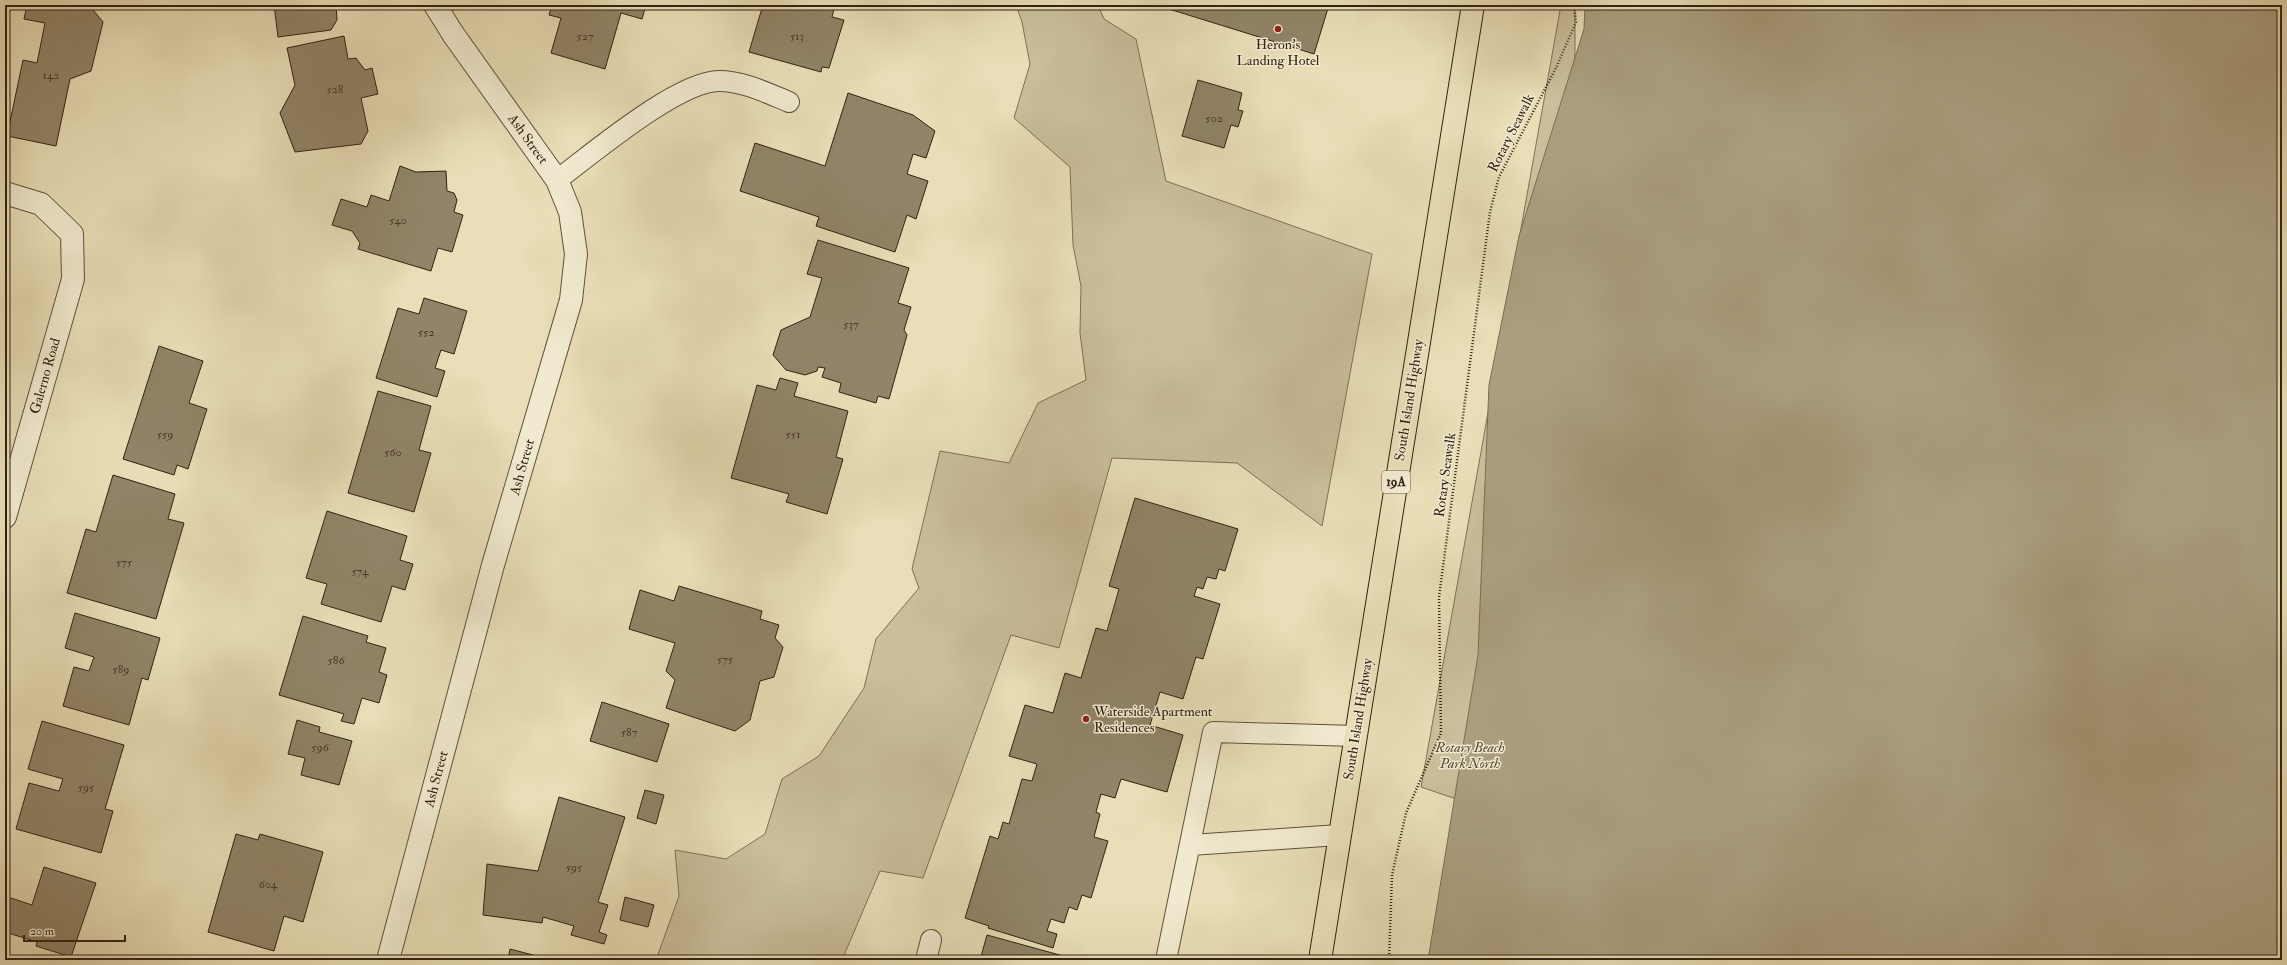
<svg xmlns="http://www.w3.org/2000/svg" width="2287" height="965" font-family="'IM FELL Double Pica',serif">
  <style>
    .green { fill: #cabe9b; stroke: #7e7056 }
    .water { fill: #aa9e7f; stroke: #7a6c53 }
    .building { fill: #918468; stroke: #312212 }
    .lines { fill: none; stroke-linecap: round; stroke-linejoin: round }
    .service-casing { stroke: #5f513b; stroke-width: 22 }
    .minor-casing { stroke: #5f513b; stroke-width: 24 }
    .primary-casing { stroke: #312212; stroke-width: 24 }
    .path { stroke: #312212; stroke-width: 2.5; stroke-dasharray: 1 2; stroke-linecap: butt }
    .service { stroke: #f1ead0; stroke-width: 20 }
    .minor { stroke: #f1ead0; stroke-width: 22 }
    .primary { stroke: #e9deb7; stroke-width: 22 }
    .poi-dot { fill: #8f2418; stroke: #f1ead0; stroke-width: 1.5 }
    .labels { text-anchor: middle; dominant-baseline: central; stroke-width: 3; stroke-linejoin: round; paint-order: stroke }
    .number-label { font-size: 12px; fill: #493a28 }
    .shield { fill: #f1ead0; stroke: #6b5e4b; stroke-width: 1 }
    .shield-label { font-size: 13px; font-weight: bold; fill: #312212 }
    .poi-label { font-size: 14px; fill: #312212; stroke: #f1ead0 }
    .street-label { font-size: 14px; fill: #312212; stroke: #f1ead0 }
    .park-label { font-size: 14px; font-style: italic; fill: #574934; stroke: #f1ead0 }
  </style>
  <rect width="100%" height="100%" fill="#e9deb7"/>
  <filter id="stains"><feTurbulence type="fractalNoise" baseFrequency=".005" numOctaves="4"/><feColorMatrix values="0 0 0 0 .2 0 0 0 0 .09 0 0 0 0 .02 0 0 0 .5 -.17"/></filter>
  <radialGradient id="worn" r=".72"><stop offset=".6" stop-color="#630" stop-opacity="0"/><stop offset="1" stop-color="#630" stop-opacity=".3"/></radialGradient>
  <path class="green" d="M1016,5H1098L1104,19L1136,39L1166,181L1372,254L1322,526L1237,463L1112,458L1059,648L1011,635L923,878L880,871L842,960H656L679,896L675,850L726,859L765,834L782,779L819,756L864,688L876,639L919,588L912,569L940,451L1009,463L1038,403L1086,380L1080,333L1081,286L1073,245L1070,167L1014,118L1030,64L1022,22Z
    M1561,5H1575V55L1573,99L1500,814L1421,787Z"/>
  <path class="water" d="M1585,5H2282V960H1428L1478,655L1489,385L1519,236L1584,29Z"/>
  <path class="building" d="M27,5H89L103,22L91,71L70,79L56,146L7,136L23,60L37,63L45,23L24,19Z
    M274,5H336L337,20L331,30L278,37Z
    M552,5H646L642,19L621,13L605,69L551,53L561,18L549,15Z
    M771,5H835L832,17L844,20L829,68L822,67L821,72L749,52L762,8L769,10Z
    M1156,5H1329L1314,54Z
    M344,36L348,59L356,58L365,70L372,68L378,94L361,98L368,131L361,144L295,152L280,113L295,85L287,48Z
    M1198,80L1242,93L1238,110L1243,111L1238,127L1231,125L1224,148L1182,136Z
    M848,93L913,115L935,131L926,158L913,154L907,174L928,181L916,219L907,215L895,252L816,226L819,217L740,191L755,143L825,166Z
    M400,166L416,172L446,171L447,191L454,193L457,200L454,212L463,215L452,252L438,248L431,271L358,249L360,243L352,231L332,225L341,199L367,207L371,195L389,201Z
    M818,240L909,268L898,303L911,307L904,330L907,335L889,399L878,396L876,403L839,392L841,383L822,377L825,368L818,367L817,371L805,375L786,370L773,355L781,330L810,317L822,278L807,274Z
    M424,298L467,311L454,354L441,350L435,368L445,371L437,397L376,378L398,308L419,314Z
    M159,346L203,361L189,403L207,409L188,469L177,465L174,475L123,459Z
    M780,378L798,383L794,396L848,411L836,457L843,459L827,514L786,502L789,494L731,478L757,385L776,390Z
    M378,391L431,406L419,450L431,453L414,512L348,493Z
    M113,475L175,494L168,519L184,523L156,619L67,593L86,529L96,532Z
    M1135,498L1238,529L1225,571L1219,569L1216,579L1207,577L1203,589L1197,587L1194,596L1220,604L1203,659L1196,657L1183,699L1160,692L1150,725L1183,735L1167,792L1121,779L1115,798L1101,794L1096,812L1100,814L1094,837L1108,841L1091,898L1082,895L1077,910L1069,907L1064,923L1051,919L1047,931L1057,934L1053,948L988,928L989,926L965,918L990,836L998,839L1003,822L1009,824L1022,779L1032,781L1037,764L1009,756L1025,705L1053,713L1065,673L1081,678L1096,628L1107,631L1119,589L1109,586Z
    M327,511L407,536L400,560L413,564L405,590L392,586L381,622L321,604L327,584L306,578Z
    M679,586L762,611L760,619L779,625L775,638L783,647L774,677L760,681L750,720L735,731L666,708L675,680L666,671L675,643L629,629L640,590L674,601Z
    M75,613L160,638L148,680L142,678L129,725L63,706L74,667L89,671L94,657L65,648Z
    M303,616L368,636L366,642L386,648L379,672L387,675L379,703L362,698L354,724L341,721L344,714L279,695Z
    M602,702L669,724L657,762L590,741Z
    M297,720L320,727L319,732L352,741L339,785L301,775L305,758L288,754Z
    M42,721L124,745L105,809L113,811L101,853L16,829L29,783L59,791L63,779L28,769Z
    M645,790L664,795L656,824L637,818Z
    M559,797L625,817L598,902L608,905L599,932L607,935L604,944L571,935L574,926L543,917L542,923L483,915L487,864L538,871Z
    M236,834L258,840L260,834L323,852L303,922L284,916L274,951L208,932Z
    M44,867L96,883L71,957L36,946L37,942L5,932V896L32,905Z
    M625,897L654,905L648,927L620,920Z
    M987,935L1078,960H980Z
    M510,949L552,960H508Z"/>
  <g class="lines">
    <g class="service-casing">
      <path id="service" d="M557,180C592,154 678,81 719,81C743,81 767,93 789,102
        M1191,845L1339,835
        M926,960L931,940
        M1166,960L1213,732L1355,736"/>
    </g>
    <g class="minor-casing">
      <path id="minor" d="M5,193L41,204L72,234L73,279L5,517
        M388,960L493,565L571,300L576,254L570,212L557,180L453,34L435,5"/>
    </g>
    <g class="primary-casing">
      <path id="primary" d="M1320,960L1473,5"/>
    </g>
    <path class="path" d="M1389,960L1392,875L1406,813L1441,733L1439,597L1490,212L1499,177L1556,68L1576,22L1574,5"/>
    <use href="#service" class="service"/>
    <use href="#minor" class="minor"/>
    <use href="#primary" class="primary"/>
  </g>
  <g class="poi-dot">
    <circle cx="1278" cy="29" r="4"/>
    <circle cx="1086" cy="719" r="4"/>
  </g>
  <g class="labels">
    <g class="number-label">
      <text x="585" y="36">527</text>
      <text x="797" y="36">513</text>
      <text x="51" y="75">142</text>
      <text x="335" y="89">528</text>
      <text x="1214" y="118">502</text>
      <text x="398" y="220">540</text>
      <text x="851" y="324">537</text>
      <text x="426" y="332">552</text>
      <text x="165" y="434">559</text>
      <text x="793" y="434">551</text>
      <text x="393" y="452">560</text>
      <text x="124" y="562">575</text>
      <text x="360" y="571">574</text>
      <text x="725" y="659">575</text>
      <text x="336" y="660">586</text>
      <text x="121" y="669">589</text>
      <text x="629" y="732">587</text>
      <text x="320" y="747">596</text>
      <text x="86" y="787">595</text>
      <text x="574" y="867">595</text>
      <text x="268" y="884">604</text>
    </g>
    <rect class="shield" x="1382" y="471" width="28" height="22" rx="3"/>
    <g class="shield-label">
      <text x="1396" y="482">19A</text>
    </g>
    <g class="poi-label">
      <text x="1278" y="44">Heron's<tspan x="1278" dy="16">Landing Hotel</tspan></text>
      <text x="1094" y="711" text-anchor="start">Waterside Apartment<tspan x="1094" dy="16">Residences</tspan></text>
    </g>
    <g class="street-label">
      <text transform="translate(1511 133) rotate(-63)">Rotary Seawalk</text>
      <text transform="translate(528 139) rotate(54)">Ash Street</text>
      <text transform="translate(45 376) rotate(-74)">Galerno Road</text>
      <text transform="translate(1409 400) rotate(-81)">South Island Highway</text>
      <text transform="translate(522 467) rotate(-74)">Ash Street</text>
      <text transform="translate(1445 475) rotate(-82)">Rotary Seawalk</text>
      <text transform="translate(1358 719) rotate(-81)">South Island Highway</text>
      <text transform="translate(436 779) rotate(-75)">Ash Street</text>
    </g>
    <g class="park-label">
      <text x="1470" y="747">Rotary Beach<tspan x="1470" dy="16">Park North</tspan></text>
    </g>
  </g>
  <rect width="2287" height="965" fill="none" stroke="#e9deb7" stroke-width="20"/>
  <rect x="6" y="6" width="2275" height="953" fill="none" stroke="#312212" stroke-width="2"/>
  <rect x="10" y="10" width="2267" height="945" fill="none" stroke="#312212"/>
  <path d="M24 935v6h101v-6" fill="none" stroke="#312212" stroke-width="2"/>
  <text x="30" y="935" font-size="12" fill="#312212" stroke="#f1ead0" stroke-width="3" paint-order="stroke">20 m</text>
  <rect width="100%" height="100%" filter="url(#stains)"/>
  <rect width="100%" height="100%" fill="url(#worn)"/>
</svg>
